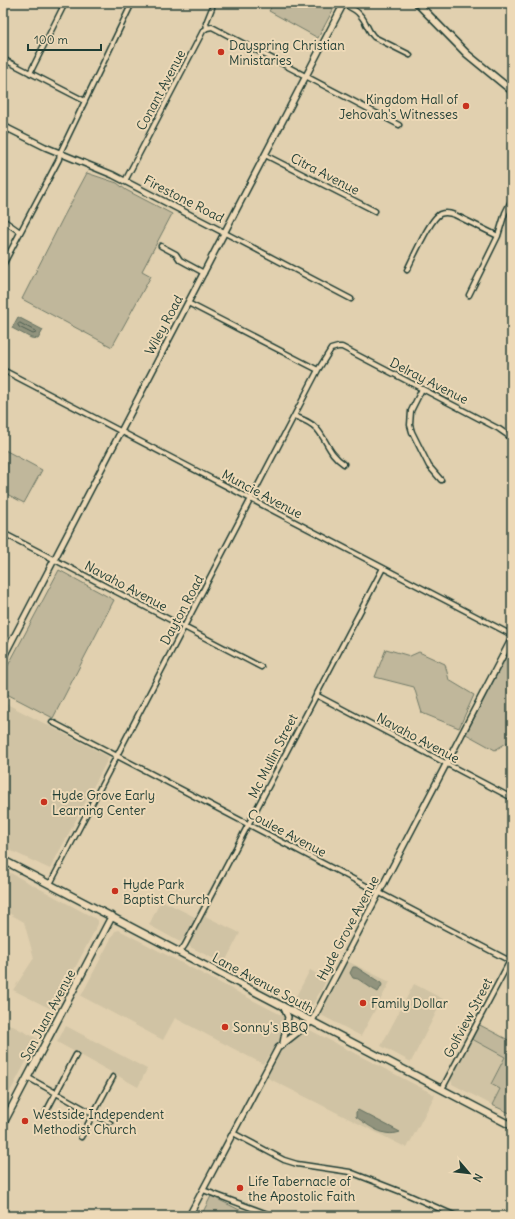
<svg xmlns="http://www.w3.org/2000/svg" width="515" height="1219" font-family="Delius,sans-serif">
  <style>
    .built { fill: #d0c3a4 }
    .green { fill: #c0b79b; stroke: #707a68 }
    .water { fill: #91937d; stroke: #637160 }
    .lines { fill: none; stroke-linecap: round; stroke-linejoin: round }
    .shore { stroke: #4d5f51; stroke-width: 1 }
    .minor-casing { stroke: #1f3d34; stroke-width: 7 }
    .tertiary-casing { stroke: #1f3d34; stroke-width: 8 }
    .secondary-casing { stroke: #1f3d34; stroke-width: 9 }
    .minor { stroke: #edd9b7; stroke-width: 4 }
    .tertiary { stroke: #edd9b7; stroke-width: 5 }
    .secondary { stroke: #edd9b7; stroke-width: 6 }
    .poi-dot { fill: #c8321e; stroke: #edd9b7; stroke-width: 1.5 }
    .labels { text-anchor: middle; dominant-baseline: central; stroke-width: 4; stroke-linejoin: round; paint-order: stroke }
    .poi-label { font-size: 13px; fill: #1f3d34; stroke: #edd9b7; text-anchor: start }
    .street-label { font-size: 13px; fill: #1f3d34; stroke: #edd9b7 }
  </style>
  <rect width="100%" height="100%" fill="#e1d0af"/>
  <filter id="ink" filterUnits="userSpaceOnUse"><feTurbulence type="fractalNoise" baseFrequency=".025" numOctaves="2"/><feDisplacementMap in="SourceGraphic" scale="8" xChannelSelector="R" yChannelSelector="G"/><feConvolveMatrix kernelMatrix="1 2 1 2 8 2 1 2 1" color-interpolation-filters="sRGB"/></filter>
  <g filter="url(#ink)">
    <path class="built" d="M3,702L109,757L50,869L3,847Z
      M3,869L98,920V924L53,1010L13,990L34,958L24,922L3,910Z
      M161,900L197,918L190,932L180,942L149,925Z
      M203,915L240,933L224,964L190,947V940Z
      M119,930L285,1017L284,1030L279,1041L263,1064L175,1018L163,1040L81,996L115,931Z
      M347,961L390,982L361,1036L321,1015V1011Z
      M310,970L326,979L324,985L313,1004L309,1008L294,1000Z
      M414,984L443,999L411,1062L381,1046Z
      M3,1021L38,1039L3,1105Z
      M66,1026L147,1069L138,1087L57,1042Z
      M308,1029L435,1095L407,1148L266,1077L273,1063L281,1051L292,1040Z
      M472,1039L505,1057L491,1083L500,1089L492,1105L452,1084L451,1077Z"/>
    <path class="green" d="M274,3H328L334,8L318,38L269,11Z
      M87,173L117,183L126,190L172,214L142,271L151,276L112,347L22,299L64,216Z
      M3,449L42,470L24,503L3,492Z
      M59,570L114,600L53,718L3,692V675Z
      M512,644V744L508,742L495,750L466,734Z
      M386,649L410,656L419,652L445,664L449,680L474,695L459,728L422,713L414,687L375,677Z
      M478,1024L512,1042V1114L492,1105L500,1089L491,1084L505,1057L472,1039Z
      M211,1196L252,1216H201Z"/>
    <path class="water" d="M18,317L43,330L38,339L31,338L12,328Z
      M353,967H356L381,983L382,985L378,992L371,988L358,979L353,978L350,973Z
      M358,1110L400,1132C383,1138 370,1126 356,1117V1112Z"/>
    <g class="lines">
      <path class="shore" d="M20,323L35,331L36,333L33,334L19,327L18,325Z"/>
      <g class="minor-casing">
        <path id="minor" d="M341,3C347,6 356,9 360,15C367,22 367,30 374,37L410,55
          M207,28L212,27L399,125
          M3,59L85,101
          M30,73L65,3
          M3,138L8,128
          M265,155L375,211
          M125,181L203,31L207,28L206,23L212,8
          M3,220L20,232
          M225,233L351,299
          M161,246L176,254L180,260L204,273
          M3,265L59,159L60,153L132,3
          M407,270C413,258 430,219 440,214C445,212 450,213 455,215L498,236
          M469,295L498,236L505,213L512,199
          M188,303L318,370
          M3,370L512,635
          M422,389L411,411L410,425L412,432L429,466L441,480
          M294,416C302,419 311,422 317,429C328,442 328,453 344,464
          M3,533L261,667
          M316,695L512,798
          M52,722L512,962
          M50,884L318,370L331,349L338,347H342L499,429L512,438
          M180,952L185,945L383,568
          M27,1077L110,1123
          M442,1089L512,957
          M46,1112L76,1055
          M233,1133L284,1160L297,1164L350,1172L404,1193L456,1216
          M81,1137L113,1077
          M203,1190L273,1216"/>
      </g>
      <g class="tertiary-casing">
        <path id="tertiary" d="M3,126L45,147L113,175L225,233
          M3,658L344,3
          M283,1043L288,1017L283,1006
          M189,1216L278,1048L312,1021L512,638"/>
      </g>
      <g class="secondary-casing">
        <path id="secondary" d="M417,3L467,54L512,91
          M3,860L512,1126
          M3,1124L112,916"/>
      </g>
      <use href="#minor" class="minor"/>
      <use href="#tertiary" class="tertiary"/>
      <use href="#secondary" class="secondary"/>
    </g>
  </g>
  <g class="poi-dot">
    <circle cx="221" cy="52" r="4"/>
    <circle cx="466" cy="106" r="4"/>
    <circle cx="44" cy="802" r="4"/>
    <circle cx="115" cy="891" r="4"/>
    <circle cx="363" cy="1003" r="4"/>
    <circle cx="225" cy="1027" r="4"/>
    <circle cx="25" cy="1121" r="4"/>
    <circle cx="240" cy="1188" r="4"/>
  </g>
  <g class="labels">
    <g class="poi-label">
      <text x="229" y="45">Dayspring Christian<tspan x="229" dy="15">Ministaries</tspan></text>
      <text x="458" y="99" text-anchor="end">Kingdom Hall of<tspan x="458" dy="15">Jehovah's Witnesses</tspan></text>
      <text x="52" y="795">Hyde Grove Early<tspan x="52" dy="15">Learning Center</tspan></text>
      <text x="123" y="884">Hyde Park<tspan x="123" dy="15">Baptist Church</tspan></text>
      <text x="371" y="1003">Family Dollar</text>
      <text x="233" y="1027">Sonny's BBQ</text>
      <text x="33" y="1114">Westside Independent<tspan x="33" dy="15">Methodist Church</tspan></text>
      <text x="248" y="1181">Life Tabernacle of<tspan x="248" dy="15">the Apostolic Faith</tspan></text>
    </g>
    <g class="street-label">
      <text transform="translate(161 90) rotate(-62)">Conant Avenue</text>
      <text transform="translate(325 174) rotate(27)">Citra Avenue</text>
      <text transform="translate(184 199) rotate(27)">Firestone Road</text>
      <text transform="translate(164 325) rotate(-62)">Wiley Road</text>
      <text transform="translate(429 381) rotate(27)">Delray Avenue</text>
      <text transform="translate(262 494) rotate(28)">Muncie Avenue</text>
      <text transform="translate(126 586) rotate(28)">Navaho Avenue</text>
      <text transform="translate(182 610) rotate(-62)">Dayton Road</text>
      <text transform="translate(418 738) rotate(28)">Navaho Avenue</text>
      <text transform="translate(273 756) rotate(-63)">Mc Mullin Street</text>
      <text transform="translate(287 833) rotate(28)">Coulee Avenue</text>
      <text transform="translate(348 928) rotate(-62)">Hyde Grove Avenue</text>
      <text transform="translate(263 983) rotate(28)">Lane Avenue South</text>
      <text transform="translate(48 1015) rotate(-62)">San Juan Avenue</text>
      <text transform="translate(468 1018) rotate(-62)">Golfview Street</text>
    </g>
  </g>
  <rect width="515" height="1219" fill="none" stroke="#edd9b7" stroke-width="16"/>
  <rect x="8" y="8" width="499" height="1203" fill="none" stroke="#1f3d34" stroke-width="1.5" filter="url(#ink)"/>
  <g transform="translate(469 1173) rotate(118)" stroke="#edd9b7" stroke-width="3" paint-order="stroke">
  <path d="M0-3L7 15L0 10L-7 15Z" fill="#1f3d34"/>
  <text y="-6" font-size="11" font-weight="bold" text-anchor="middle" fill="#1f3d34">N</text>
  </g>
  <path d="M28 44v6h73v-6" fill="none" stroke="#1f3d34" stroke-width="2"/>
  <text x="34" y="44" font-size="12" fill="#1f3d34" stroke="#edd9b7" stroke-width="3" paint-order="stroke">100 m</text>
</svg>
